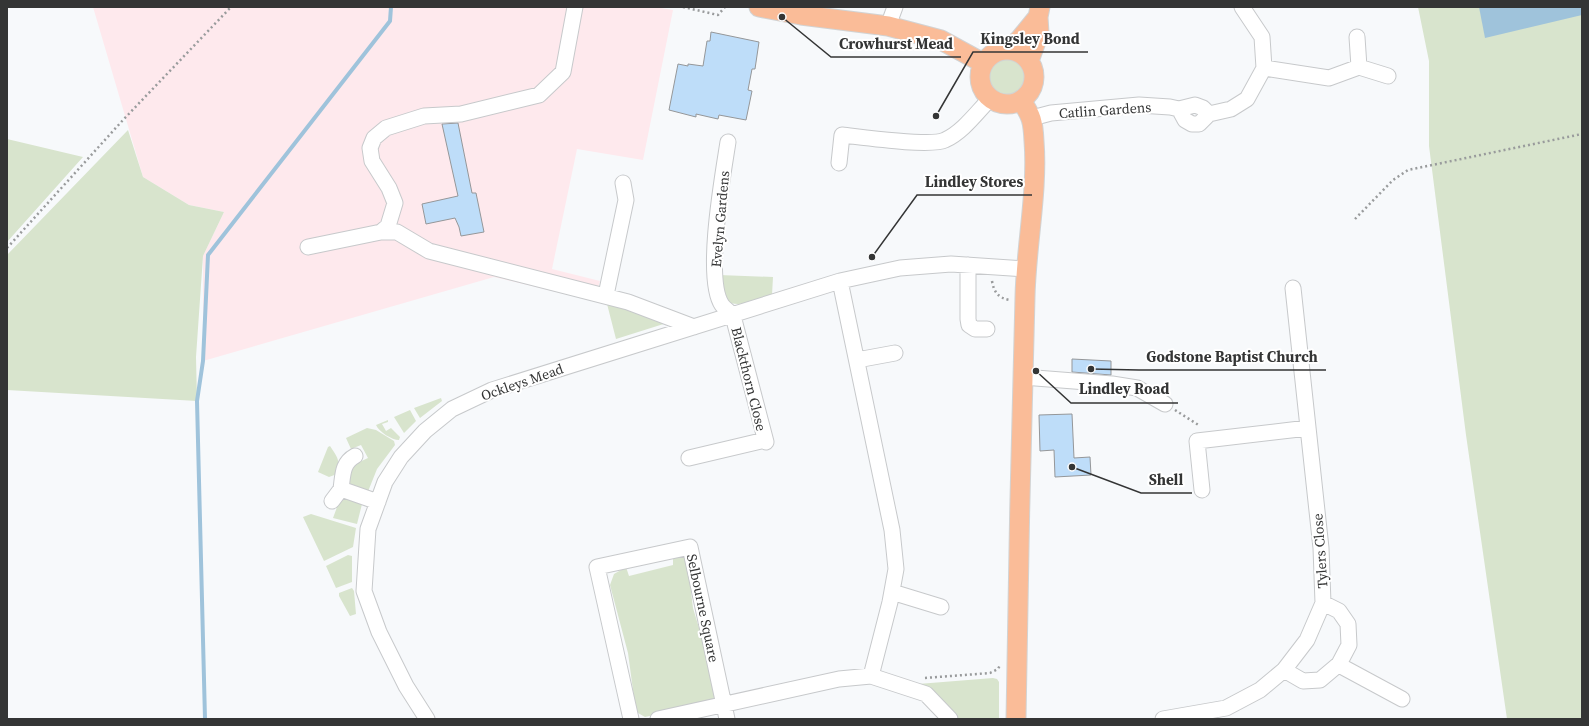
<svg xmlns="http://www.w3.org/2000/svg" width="1589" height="726" font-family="'Source Serif 4',serif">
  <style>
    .industrial { fill: #fee9ed }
    .green { fill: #d8e4cd }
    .water { fill: #9fc3db }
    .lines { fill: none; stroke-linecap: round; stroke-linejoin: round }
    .stream { stroke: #9fc3db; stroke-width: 4 }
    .building { fill: #beddf9; stroke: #959799 }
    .minor-casing { stroke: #c7c9cb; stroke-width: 17 }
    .major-casing { stroke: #d2d3d3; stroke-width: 21 }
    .path { stroke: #999b9c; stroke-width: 2.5; stroke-dasharray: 2 3; stroke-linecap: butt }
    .minor { stroke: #fff; stroke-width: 15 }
    .major { stroke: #fabc98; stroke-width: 19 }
    .labels { text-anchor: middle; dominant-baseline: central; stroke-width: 4; stroke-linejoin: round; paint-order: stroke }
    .street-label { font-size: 14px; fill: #343535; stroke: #fff }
    .leader { fill: none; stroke: #343535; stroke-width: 1.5 }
    .callout-dot { fill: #343535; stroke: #fff; stroke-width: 1.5 }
    .callout-label { font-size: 15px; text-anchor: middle; font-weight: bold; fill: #343535; stroke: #fff; stroke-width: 4; stroke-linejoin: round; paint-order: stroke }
  </style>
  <rect width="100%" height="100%" fill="#f7f9fb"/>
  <path class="industrial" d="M93,7H568L567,15L581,16L582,7H655L673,10L643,160L577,149L552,269L600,281L594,301L494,277L203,361V256L224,212L189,205L143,177Z"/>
  <path class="green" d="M1418,7H1582V719H1507L1466,435L1429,146V61Z
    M988 76a19 19 0 1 1 38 0a19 19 0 1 1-38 0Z
    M128,130L143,177L189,205L224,212L203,256L196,357L197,401L7,390V255Z
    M7,139L83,157L7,242Z
    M719,275L773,277L772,295C762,299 734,310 727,300C722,294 721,282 719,275Z
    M606,300L673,321L616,339Z
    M441,398L442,401L420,418L414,408Z
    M410,410L416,421L404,433L394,417Z
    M388,420V422L382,424L386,431L391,428L400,437L399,440C392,440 379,432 376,425Z
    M367,428L376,430L394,441L395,445L377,469L367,494L349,488L346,476L353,465L368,458L361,445L351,449L346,438Z
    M330,446C337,457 341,460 337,474L329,477L318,472L328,447Z
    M344,496L362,504L357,524L333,518L340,499Z
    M311,514L356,528L353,547L324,561L303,517Z
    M348,555L352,556V582L336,588L326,566Z
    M682,555L687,558L693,608L708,658L715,695L714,699L711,702L645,717L638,713L635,705L628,653L610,585L614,574L626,567L629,576L673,565V556Z
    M352,588L354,591L356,614L350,616L339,596V593Z
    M993,678L997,679L999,682V719H958L931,692L918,684Z"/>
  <path class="water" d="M1479,7H1582V15L1485,38Z"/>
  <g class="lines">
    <path class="stream" d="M205,719L197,401L203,361L208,255L390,21L391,7"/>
  </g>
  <path class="building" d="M711,32L759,42L755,69H752L748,90L752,91L746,120L719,115L718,119L696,114V117L669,110L678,64L688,66V64L703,66L707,41H710Z
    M458,123L472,193H476L484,232L461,236L459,227L455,218L426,224L422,204L458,196L442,124Z
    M1072,359L1111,361V375L1072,372Z
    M1072,414L1074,458L1090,457L1091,475L1055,477L1054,450L1040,451L1039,415Z"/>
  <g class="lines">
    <g class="minor-casing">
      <path id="minor" d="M888,26L895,7
        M1359,67L1388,76
        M1264,68L1329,78L1359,67L1357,37
        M1179,109L1185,120L1192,124H1199L1209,114L1231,109L1247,99L1264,68L1262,37L1242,7
        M1032,118L1051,113L1139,105L1170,107L1179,109L1195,105L1203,108L1209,114
        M728,142C723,174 704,279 722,305C725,309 730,312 733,316L766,442
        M839,163L842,135C861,137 931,147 945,140C963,132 977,112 990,99
        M381,232L388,226L395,203L389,188L372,161L370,148L374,138L386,128L424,116L461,114L539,95L563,72L575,7
        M308,247L381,232H397L429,251L628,302L694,327
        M968,265V319L969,325L975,329H987
        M606,295L626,200L623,183
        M857,360L895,353
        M1023,377L1112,384L1137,388L1165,404
        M355,456C342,463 343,475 341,489L378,502
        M689,458L765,440
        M1202,490L1197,441L1308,428
        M332,501L341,489
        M892,592L941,607
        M1339,665L1402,699
        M1284,670L1303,681L1320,680L1339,664L1349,645L1348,624L1339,611L1323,603
        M871,676L890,602L896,569L892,530L840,281L900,268L951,264L1026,269
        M427,719L406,686L379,632L364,591L368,529L385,482L401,457L425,431L452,409L492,390L840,281
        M631,719L597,567L690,547L727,719
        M658,719L839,679L871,676L926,694L950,719
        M1163,719L1226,708L1260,690L1284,670L1307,640L1323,603L1321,548L1293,288"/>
    </g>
    <g class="major-casing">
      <path id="major" d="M759,7L801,15L888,26L941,40L983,63
        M1009,49L1020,39L1038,17
        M980 77a27 27 0 1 1 54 0a27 27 0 1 1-54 0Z
        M1029,61L1039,33L1038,17L1040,7
        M1016,719C1018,578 1021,438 1025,297C1026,246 1038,191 1034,141C1033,121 1032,117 1021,100"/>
    </g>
    <path class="path" d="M683,7L718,15L725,7
      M1355,219L1393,180L1408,170L1582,134
      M7,248L123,120L231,7
      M992,281C994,292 998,298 1010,300
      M1175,410L1200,426
      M925,678L990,673L998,669L1000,665"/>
    <use href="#minor" class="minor"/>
    <use href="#major" class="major"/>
  </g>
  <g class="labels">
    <g class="street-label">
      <text transform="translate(1105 110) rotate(-4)">Catlin Gardens</text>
      <text transform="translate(720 219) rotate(-85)">Evelyn Gardens</text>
      <text transform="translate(749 379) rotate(76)">Blackthorn Close</text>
      <text transform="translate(522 382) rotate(-19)">Ockleys Mead</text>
      <text transform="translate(1320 551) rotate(-94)">Tylers Close</text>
      <text transform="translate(703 608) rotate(78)">Selbourne Square</text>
    </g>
  </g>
  <path class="leader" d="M936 116L973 52H1088M782 17L831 57H961M872 257L917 195H1032M1091 369L1139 370H1326M1036 371L1071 403H1178M1072 467L1141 493H1192"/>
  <g class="callout-dot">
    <circle cx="936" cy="116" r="4"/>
    <circle cx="782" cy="17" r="4"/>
    <circle cx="872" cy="257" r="4"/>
    <circle cx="1091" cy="369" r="4"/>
    <circle cx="1036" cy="371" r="4"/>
    <circle cx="1072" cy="467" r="4"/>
  </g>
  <g class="callout-label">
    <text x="1030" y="44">Kingsley Bond</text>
    <text x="896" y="49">Crowhurst Mead</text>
    <text x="974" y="187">Lindley Stores</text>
    <text x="1232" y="362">Godstone Baptist Church</text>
    <text x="1124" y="394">Lindley Road</text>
    <text x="1166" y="485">Shell</text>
  </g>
  <rect width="1589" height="726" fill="none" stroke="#343535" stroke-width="16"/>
</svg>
